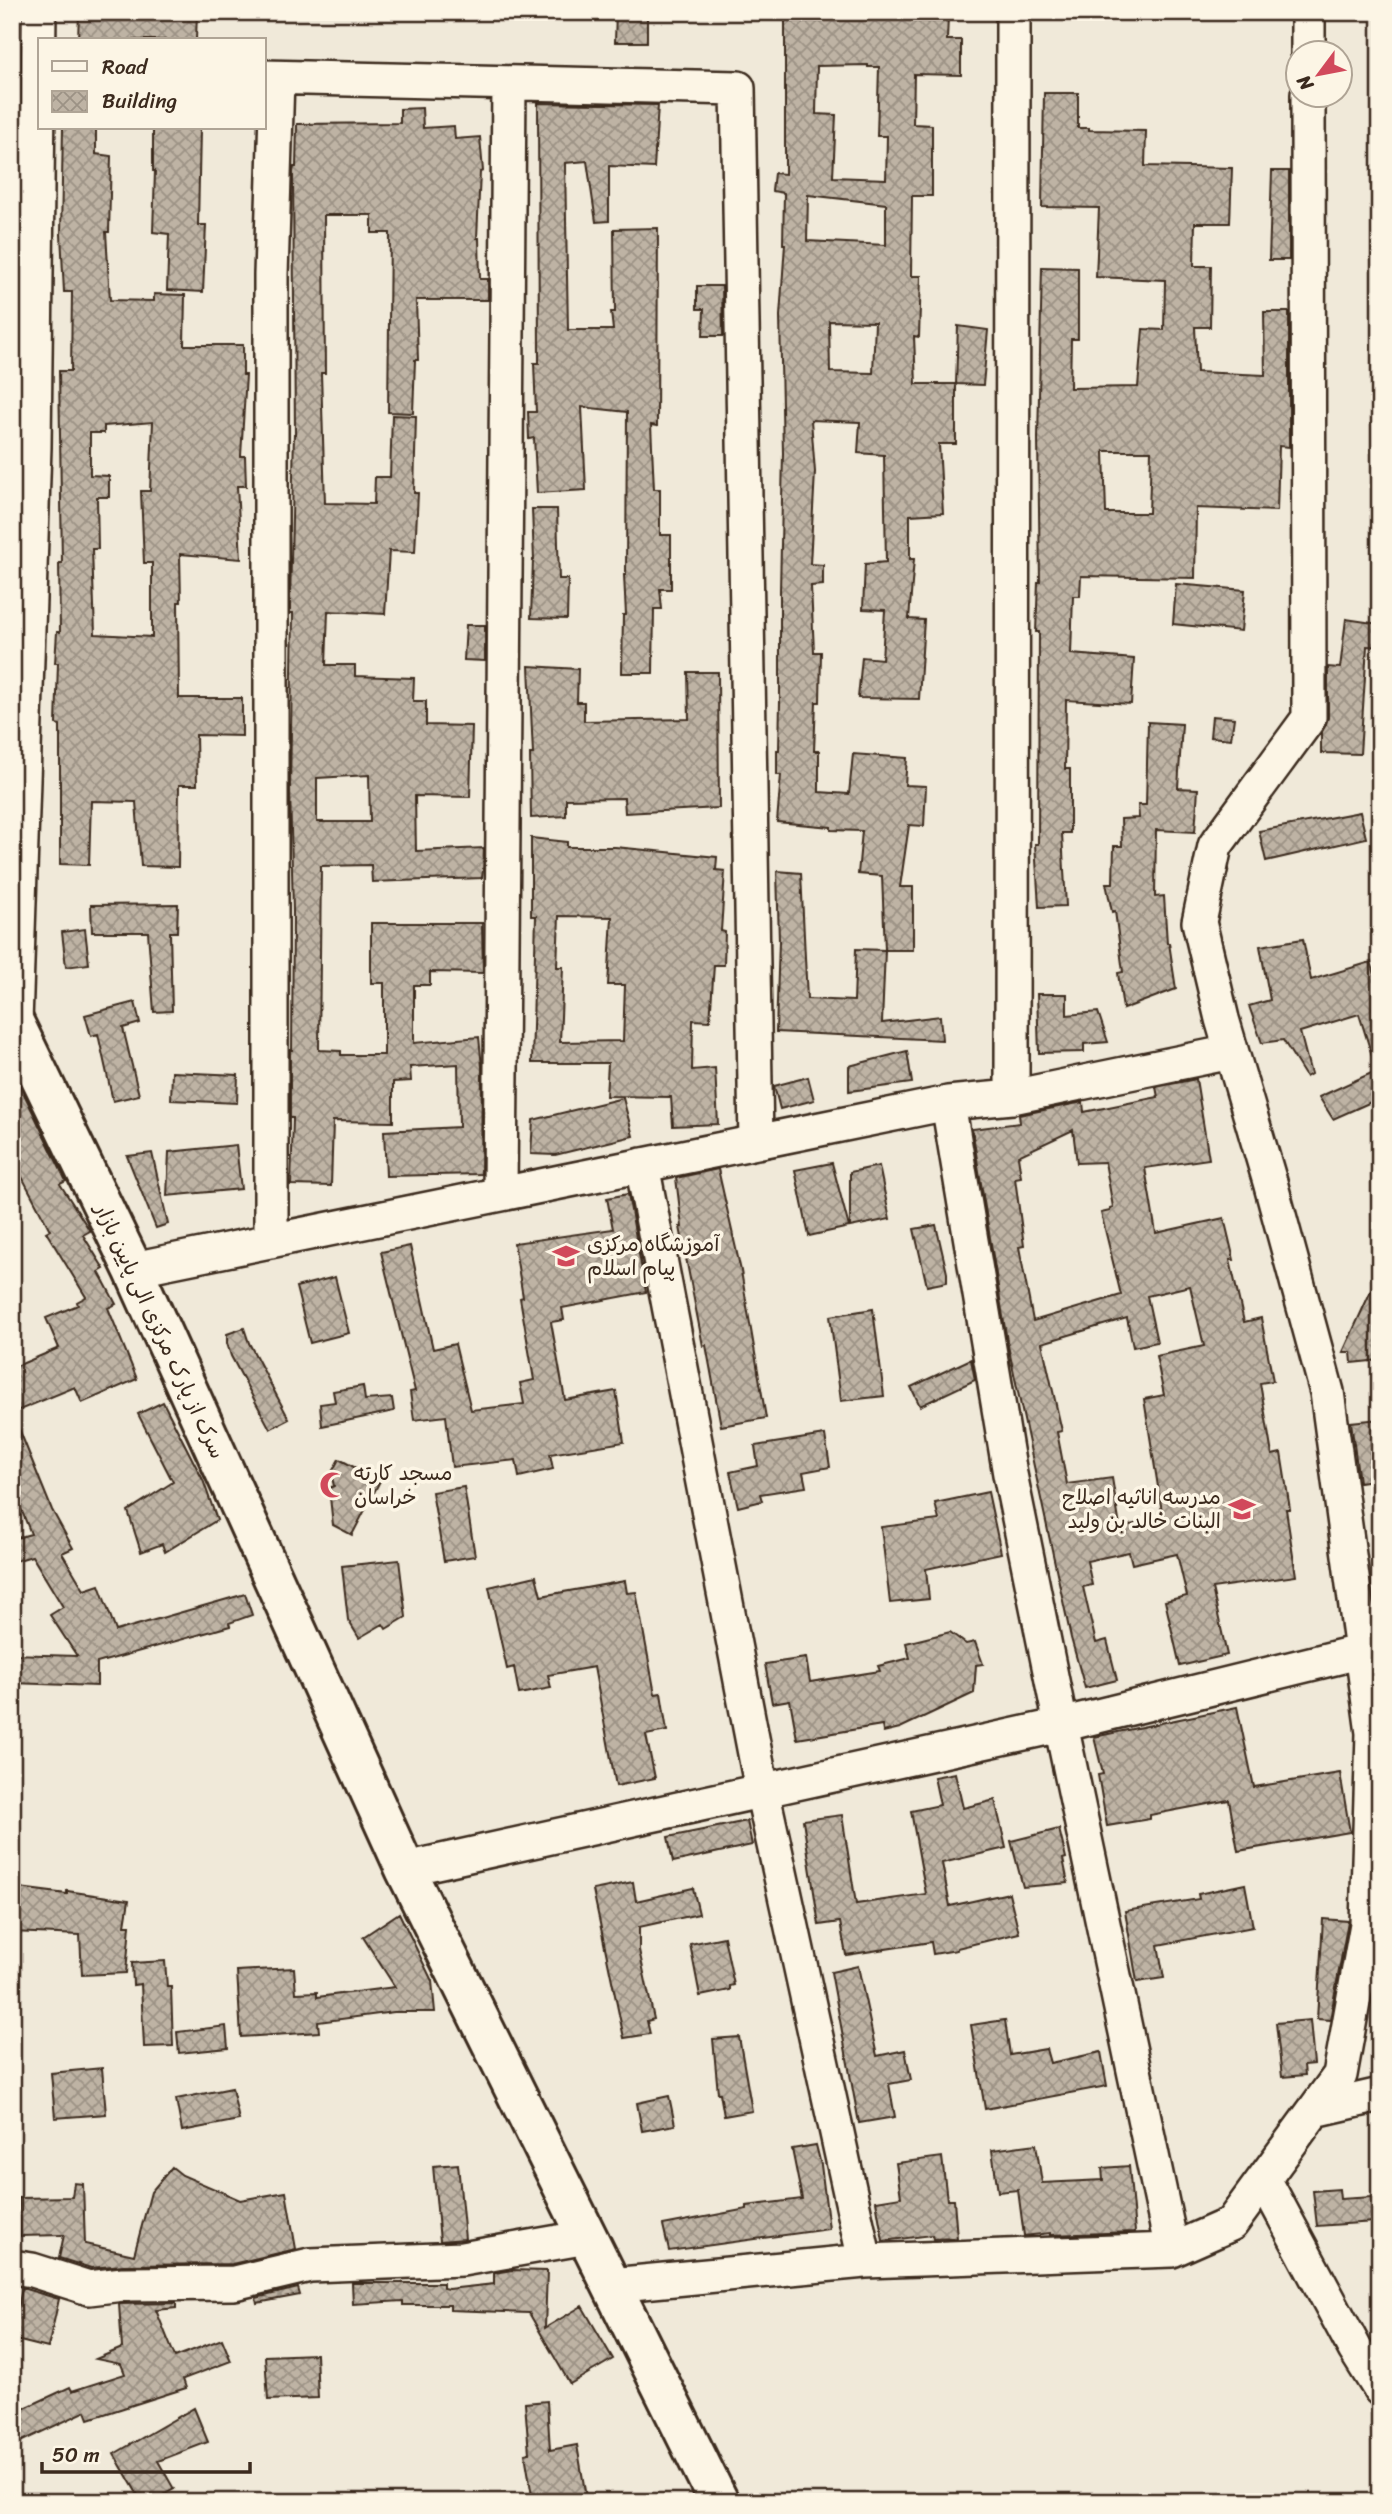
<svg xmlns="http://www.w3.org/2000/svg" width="1392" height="2514" font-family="Sriracha,'Playpen Sans Arabic',sans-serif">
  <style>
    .building { fill: url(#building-cross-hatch); stroke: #3b2a1e; stroke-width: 2; fill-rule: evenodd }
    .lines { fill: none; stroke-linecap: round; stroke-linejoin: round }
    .minor-casing { stroke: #3b2a1e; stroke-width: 38 }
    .secondary-casing { stroke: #3b2a1e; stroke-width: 44 }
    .minor { stroke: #fcf5e5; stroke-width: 33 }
    .secondary { stroke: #fcf5e5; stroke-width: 38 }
    .labels { text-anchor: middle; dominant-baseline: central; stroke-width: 7; stroke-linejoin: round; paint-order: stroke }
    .poi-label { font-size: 21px; fill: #3b2a1e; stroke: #fcf5e5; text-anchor: start }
    .street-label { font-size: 21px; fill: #3b2a1e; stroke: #fcf5e5 }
  </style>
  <defs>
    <pattern id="building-cross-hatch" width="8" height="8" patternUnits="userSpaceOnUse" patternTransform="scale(1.75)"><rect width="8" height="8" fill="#beb3a4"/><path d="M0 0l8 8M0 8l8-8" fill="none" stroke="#9c9285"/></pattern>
  </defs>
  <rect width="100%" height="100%" fill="#f0e9d9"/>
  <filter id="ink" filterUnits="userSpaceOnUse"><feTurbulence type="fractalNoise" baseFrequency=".0143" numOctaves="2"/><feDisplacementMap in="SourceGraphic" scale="14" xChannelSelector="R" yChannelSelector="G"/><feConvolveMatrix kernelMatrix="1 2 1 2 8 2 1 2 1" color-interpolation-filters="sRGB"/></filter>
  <g filter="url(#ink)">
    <path class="building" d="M79,12H197L196,40H78Z
      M616,12H647V42H615Z
      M850,12L948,17L947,40H961V75L914,74L913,124L932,125V196H912L911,276H921L919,337L914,336L916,384H956V444H939L943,513L910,515V559H914L909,619L924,620L919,699L858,698L862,657L882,659L885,610L863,609L865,564L886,562L884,455L858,453L860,422L811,420L815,472L810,564L823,565V585L811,586L814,652H821L820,702H816L814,751H819V792L849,794L853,754L907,758L905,785L926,786L924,826L909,825L900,887H913V950H885L882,876L858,874L862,831L831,830V827L777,822L781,775H777V750H779L780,702V591L783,453L780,316L785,244H783L784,193L772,191L774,173L785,174V20L850,19ZM868,65V67H879L877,136H887L886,179L833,177L836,115L816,114L817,66ZM808,195L886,204V245L807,241ZM829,321L875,322L873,373L830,372Z
      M1044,93H1078V128H1089V130L1146,131L1145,166L1232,168L1230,223H1195L1194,266H1211L1210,327H1195L1197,372L1265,375L1264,312H1289V447L1279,446L1277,511L1196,508L1195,578L1081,576L1080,596H1073L1071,654L1134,659L1131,704L1066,700L1065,769H1070V833H1062L1066,906L1039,907L1035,844H1038L1039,632H1036L1038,582H1040L1038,438L1042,267L1078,268V339H1071L1070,388L1138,387L1143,329L1164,330L1165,280L1096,277L1099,208L1042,207ZM1104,451H1151L1149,513H1106Z
      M538,103L658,105L654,168L609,166V221L596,222L587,161L565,163L568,330H613L611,312H615L614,229L658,228L657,426L651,425L654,489H660V535H671V589H660L662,609H654L653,673H622L623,615H626L624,575H626L627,412L582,407L586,490L537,493L534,438L529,439L528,412H536L534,363H539Z
      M422,108L423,128L454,126L455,139L480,137L483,171L480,172L477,238H479L480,279H488V300H416L418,360H415L413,413L388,412L390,233H372V215H324L325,373H321L325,503L374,504L375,477H390L392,415L416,416L414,493H418L415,552L389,551L385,614L328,611L326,665H355V676L414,678L413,701H426V725L472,726L470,797L415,796L416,851L484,848L483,871L482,878L372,882L371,865L321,866L319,1050L341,1051V1055H384V983H371V923H482L483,973L430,972V985H414V1043L479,1037L482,1067L481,1174L386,1176L384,1131L459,1127L458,1064L410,1067L411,1081L393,1082V1122L333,1121L331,1186L291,1185L293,1118H290V1050H292L293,912L290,788L293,613H290V601L294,434H295L293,172L294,167H296L297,124L400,123V109ZM369,775L370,822H317V778Z
      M63,128H96V154L111,156L109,232H106L110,300L154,301V294L185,295L184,345H243V375H246L241,456H245L246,486H237L241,559L180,554L181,602H178L179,698H242V736L196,735L197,785H179L178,867L141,866L136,802L91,801L89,865L60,864V725L56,724L58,663H55L57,632H60L59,563H62L59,371H71L72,292H64L61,234ZM153,422L150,491H141L144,563H152V637L95,634L92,549H98L97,497H109V476L90,475V433H104V426Z
      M153,129H200L198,225H206L203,292L167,290L169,234L153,232L155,171H153Z
      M1272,171H1289V260H1269Z
      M697,286H722L723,336H703L704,309H697Z
      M958,326L988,330L983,385L956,384Z
      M532,509H557L559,579H568L567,619L531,618L533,560H534Z
      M1176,584L1245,590L1241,631L1173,624Z
      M1346,619L1380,624V647L1367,646L1360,754L1321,753V734L1328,718V667L1340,668Z
      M466,625H485V661L464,660Z
      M529,666L578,669L577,702H584V721L689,719L688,672H718L719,808L625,813L624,798L566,799V816L531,818L530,754H533Z
      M1212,716L1234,718L1231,739L1210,737Z
      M1148,722L1182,724L1178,788L1198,789L1195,832L1156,830L1155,897L1164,896L1167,943H1169L1176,989L1123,1009L1118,973L1123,972L1115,911L1112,912L1106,883H1113L1114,846H1122L1121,819L1139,818L1138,805H1146Z
      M1360,812L1366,838L1266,861L1259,831Z
      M531,838L567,842V847H615L717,857L716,870L725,871L721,931L725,932L724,965H714L710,1021L693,1020L692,1070L715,1068L718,1124L673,1126L671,1097L606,1096L608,1063H532L536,916H531ZM559,916L612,917L608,985H625L623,1041L560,1042L563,967H557Z
      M777,871L801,873L807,999L854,1001L856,949L885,950L882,1023L940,1016L942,1040L776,1032L779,941Z
      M178,904L177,932H170L172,1011L154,1012L148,932H92L91,905Z
      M85,929L89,964L66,967L62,932Z
      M1303,939L1311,980L1371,962L1380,990V1064L1375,1065L1359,1014L1300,1032L1311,1074L1306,1077L1283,1040L1262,1043L1249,1006L1270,1000L1260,946Z
      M1037,994H1067V1015L1098,1012L1108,1042L1084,1044V1052L1039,1053Z
      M135,1002L140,1023L123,1028L139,1095L113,1101L98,1034L91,1036L85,1015Z
      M907,1051L912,1083L849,1091V1066Z
      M12,1069L66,1181L60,1184L90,1231L83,1235L104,1269L99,1272L116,1304L108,1308L137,1379L82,1403L75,1387L17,1411L12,1399V1368L59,1348L46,1318L78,1305L77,1302L86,1297L46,1232L50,1230L12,1158Z
      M1380,1069V1098L1333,1119L1319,1097Z
      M172,1072L238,1075L237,1103L171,1100Z
      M808,1077L814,1100L780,1109L774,1086Z
      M1196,1079L1209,1159L1145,1168L1156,1233L1224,1218L1234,1260H1230L1244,1322L1261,1318L1273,1381L1260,1383L1272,1455L1281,1453L1290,1509H1286L1296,1576L1212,1588L1227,1655L1180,1666L1165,1601L1187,1596L1177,1554L1132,1564L1129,1552L1087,1561L1092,1585L1083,1587L1096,1643L1107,1640L1117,1680L1085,1688L1071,1638L1007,1341L972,1129L1020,1123L1019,1115L1083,1102L1084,1112L1158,1097L1156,1087ZM1073,1130L1077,1163L1105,1162L1113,1207L1110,1208V1211L1101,1213L1121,1295L1033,1321L1019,1247L1024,1246L1015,1178L1021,1177L1018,1156ZM1190,1286L1204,1346L1156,1356L1164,1395L1144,1399L1163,1518L1120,1527L1112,1478L1067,1484L1057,1432L1062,1431L1042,1343L1127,1318L1133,1347L1157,1342L1147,1296Z
      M623,1098L633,1136L555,1155L531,1154L533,1120Z
      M236,1145L241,1189L167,1196L169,1152Z
      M152,1153L168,1224L156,1228L127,1156Z
      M832,1163L849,1227L809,1236L795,1170Z
      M879,1166L890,1219L850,1227V1172Z
      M718,1169L741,1271L766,1418L721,1426L706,1345L703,1346L680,1227H682L676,1178Z
      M628,1194L646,1292L562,1308L564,1320L551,1322L565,1400L616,1391L624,1442L550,1454L553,1469L519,1477L516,1460L452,1467L446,1416L414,1420L410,1392L415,1391L381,1252L410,1246L433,1349L455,1344L471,1410L524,1404L520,1383L534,1380L520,1298L523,1297L514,1243L613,1229L607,1198Z
      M936,1225L947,1273V1282L927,1286L914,1229Z
      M1380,1271V1360L1352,1363L1351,1352H1343Z
      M335,1277L349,1333L310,1343L296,1287Z
      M873,1309L884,1396L841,1401L830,1316Z
      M244,1328L249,1343L289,1419L270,1429L231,1356L227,1343V1334Z
      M971,1359L975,1380L920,1406L911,1387Z
      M363,1386L365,1400L392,1398L394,1411L322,1426L320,1404L335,1402L333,1391Z
      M163,1402L203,1480L217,1520L165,1552L162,1544L141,1552L128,1511L173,1482L138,1414Z
      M13,1414L52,1510L73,1548L62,1553L84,1590L99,1585L116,1631L245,1594L252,1615L229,1623L230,1626L97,1663V1686L12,1683V1654L77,1656L50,1615L63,1607L32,1556L12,1562V1539L31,1534L12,1486Z
      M1380,1419V1479L1359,1482L1351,1422Z
      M825,1435L830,1467L803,1472L806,1487L760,1494L762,1501L738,1507L730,1472L758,1466L755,1446Z
      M339,1459L380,1481L352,1535L333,1525L329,1488L334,1486L331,1474Z
      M464,1487L475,1556L444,1561L432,1492Z
      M988,1492L1001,1553L926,1569L929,1599L890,1603L881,1527L939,1520L935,1503Z
      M399,1560L406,1617L386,1629L383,1624L359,1638L348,1620L342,1566Z
      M536,1576L541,1596L625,1581L627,1593L636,1592L655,1694L661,1693L667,1731L646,1735L655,1778L616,1786L594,1667L548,1675L551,1688L519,1694L514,1667L507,1669L489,1587Z
      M950,1632L966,1644L975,1642L983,1664L976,1665L974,1693L900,1728L883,1732L882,1725L797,1739L790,1700L772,1703L765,1664L806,1658L810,1682L880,1671L878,1666L910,1658L906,1643Z
      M1237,1707L1254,1787L1340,1773L1350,1832L1238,1851L1229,1800L1150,1815V1819L1107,1826L1098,1775L1103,1774L1094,1737Z
      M955,1773L963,1808L995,1800L1006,1848L942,1863L950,1906L1009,1893L1019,1933L957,1948V1950L933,1954L931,1942L846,1955L840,1922L819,1925L803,1820L842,1815L856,1904L926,1894L911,1811L940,1805L934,1777Z
      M747,1821L752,1845L673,1862L668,1837Z
      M1059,1829L1066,1858L1063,1859L1068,1883L1023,1887L1011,1841Z
      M633,1882L636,1901L693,1888L699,1914L639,1927V1950L654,2019L647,2021L650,2034L624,2038L593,1890Z
      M1245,1884L1253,1927L1158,1945L1164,1978L1137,1982L1125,1911L1199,1899L1198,1894Z
      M12,1887L67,1894V1891L129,1900L125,1925H130L126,1973L82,1975L80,1935L12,1932Z
      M399,1913L432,1981L435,2012H394L318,2022L319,2032L241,2037L237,1971L294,1968L296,1993L317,1992V1997L395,1987L363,1937Z
      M1323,1919L1348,1921L1330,2020L1317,2019Z
      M724,1937L734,1985L730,1986V1990L700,1996L690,1944Z
      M165,1961L167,1987H171L173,2046L144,2047L141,1984L133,1985L132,1963Z
      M858,1966L877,2056L905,2050L911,2080L889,2084L895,2117L859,2123L831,1972Z
      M1005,2020L1010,2055L1046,2049L1050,2063L1101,2052L1107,2086L985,2109L971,2025Z
      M1310,2020L1314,2064L1304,2065L1305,2075L1282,2077L1276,2023Z
      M226,2026L228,2048L179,2053L177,2032Z
      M739,2037L752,2111L724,2116L720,2093H718L713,2039Z
      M102,2068L106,2114L55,2118L51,2073Z
      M232,2088L239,2120L182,2131L176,2099Z
      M669,2096L675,2125L642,2131L637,2103Z
      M1036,2144L1042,2183L1103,2180L1102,2168L1129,2166L1135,2232L1050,2235V2233L1024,2236L1018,2190L998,2192L992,2150Z
      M816,2145L821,2165L829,2229L669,2251L663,2225L747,2209V2206L802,2199L792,2149Z
      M942,2157L947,2200H954L957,2238L933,2239L932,2235L883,2241L876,2201L901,2197L896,2163Z
      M458,2164L465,2239L440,2241L433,2166Z
      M172,2167L182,2175L240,2200L286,2192L296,2249L232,2264L123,2265L91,2268L59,2258L64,2235L20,2236L19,2198L72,2197L74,2183L83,2184L85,2244L134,2255L151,2192Z
      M1339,2189L1340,2199L1372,2197L1374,2222L1317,2226L1313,2191Z
      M512,2270L547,2271L545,2328L582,2306L613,2359L570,2384L529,2313L450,2310V2305H403V2301L353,2304L352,2283H443V2288L448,2289L494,2284V2273Z
      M22,2288L59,2299L48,2348L12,2339Z
      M298,2288L300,2295L257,2303L256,2298Z
      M176,2303V2308L156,2310L175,2357L222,2339L231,2361L183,2379L186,2388L89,2419L86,2411L12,2446V2414L70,2387L72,2391L125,2374L121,2364L96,2359L122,2348L119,2304Z
      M316,2354L318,2398L268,2400L265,2356Z
      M547,2401L550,2450L577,2445L586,2497L554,2502H533L525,2454L529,2453L525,2403Z
      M194,2408L208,2442L158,2461L174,2489L151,2502H142L114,2454Z"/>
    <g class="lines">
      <g class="minor-casing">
        <path id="minor" d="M1308,12V52
          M264,77L738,88L756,1142
          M15,1023L34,447L39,12
          M1012,1097L1013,12
          M948,1103L1010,1474L1061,1725L1172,2250
          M642,1165L762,1790L865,2261
          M500,1194L509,83
          M271,1241V275L277,78
          M133,1269L948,1103L1012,1097L1231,1052
          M405,1869L1061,1725L1363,1651
          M1315,2110L1380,2095
          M1264,2179L1355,2349L1380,2389
          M12,2267L32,2270L89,2288L123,2284L234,2283L310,2265L462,2259L587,2237
          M611,2285L865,2261L1172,2250L1231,2224L1340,2075L1367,1924L1373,1733L1327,1392L1270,1182L1222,1019L1199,922L1215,846L1309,718L1308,94"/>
      </g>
      <g class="secondary-casing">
        <path id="secondary" d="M12,1018L133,1269L405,1869L719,2502"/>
      </g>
      <use href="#minor" class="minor"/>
      <use href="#secondary" class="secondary"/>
    </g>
  </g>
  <defs>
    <g id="school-bare" transform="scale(2.1)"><path d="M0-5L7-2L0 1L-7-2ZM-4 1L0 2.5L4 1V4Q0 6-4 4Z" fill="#d1495b" stroke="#fcf5e5" stroke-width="2.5" paint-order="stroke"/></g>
    <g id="mosque-bare" transform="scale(2.1)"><path d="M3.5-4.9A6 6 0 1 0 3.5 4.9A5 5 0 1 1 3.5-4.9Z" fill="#d1495b" stroke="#fcf5e5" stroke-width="2.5" paint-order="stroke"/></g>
  </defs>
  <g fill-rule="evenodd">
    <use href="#school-bare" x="566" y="1256"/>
    <use href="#mosque-bare" x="333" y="1485"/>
    <use href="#school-bare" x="1242" y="1509"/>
  </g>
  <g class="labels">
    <g class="poi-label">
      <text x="587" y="1244">آموزشگاه مرکزی<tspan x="587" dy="24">پیام اسلام</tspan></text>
      <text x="354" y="1473">مسجد کارته<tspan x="354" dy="24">خراسان</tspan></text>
      <text x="1221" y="1497" text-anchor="end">مدرسه اناثیه اصلاح<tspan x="1221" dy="24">البنات خالد بن ولید</tspan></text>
    </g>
    <g class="street-label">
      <text transform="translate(160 1331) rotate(65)">سرک از پارک مرکزی الی پایین بازار</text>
    </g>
  </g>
  <rect width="1392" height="2514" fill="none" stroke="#fcf5e5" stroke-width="42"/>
  <rect x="21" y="21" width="1350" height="2472" fill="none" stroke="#3b2a1e" stroke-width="2.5" filter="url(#ink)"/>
  <rect x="38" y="38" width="228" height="91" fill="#fcf5e5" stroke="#afa495" stroke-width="2"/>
  <rect x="52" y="61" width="35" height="10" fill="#fcf5e5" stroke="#afa495" stroke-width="2"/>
  <text x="102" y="74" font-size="21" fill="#3b2a1e">Road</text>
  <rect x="52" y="91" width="35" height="21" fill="url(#building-cross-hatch)" stroke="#afa495" stroke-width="2"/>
  <text x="102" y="108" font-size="21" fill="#3b2a1e">Building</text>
  <g transform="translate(1319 74) rotate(238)"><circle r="33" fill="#fcf5e5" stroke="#afa495" stroke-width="2"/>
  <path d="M0-5L12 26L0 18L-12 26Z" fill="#d1495b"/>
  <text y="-10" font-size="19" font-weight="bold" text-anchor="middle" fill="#3b2a1e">N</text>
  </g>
  <path d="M42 2462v10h208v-10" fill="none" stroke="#3b2a1e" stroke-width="3.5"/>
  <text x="52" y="2462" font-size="21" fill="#3b2a1e" stroke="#fcf5e5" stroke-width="5" paint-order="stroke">50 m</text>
</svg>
